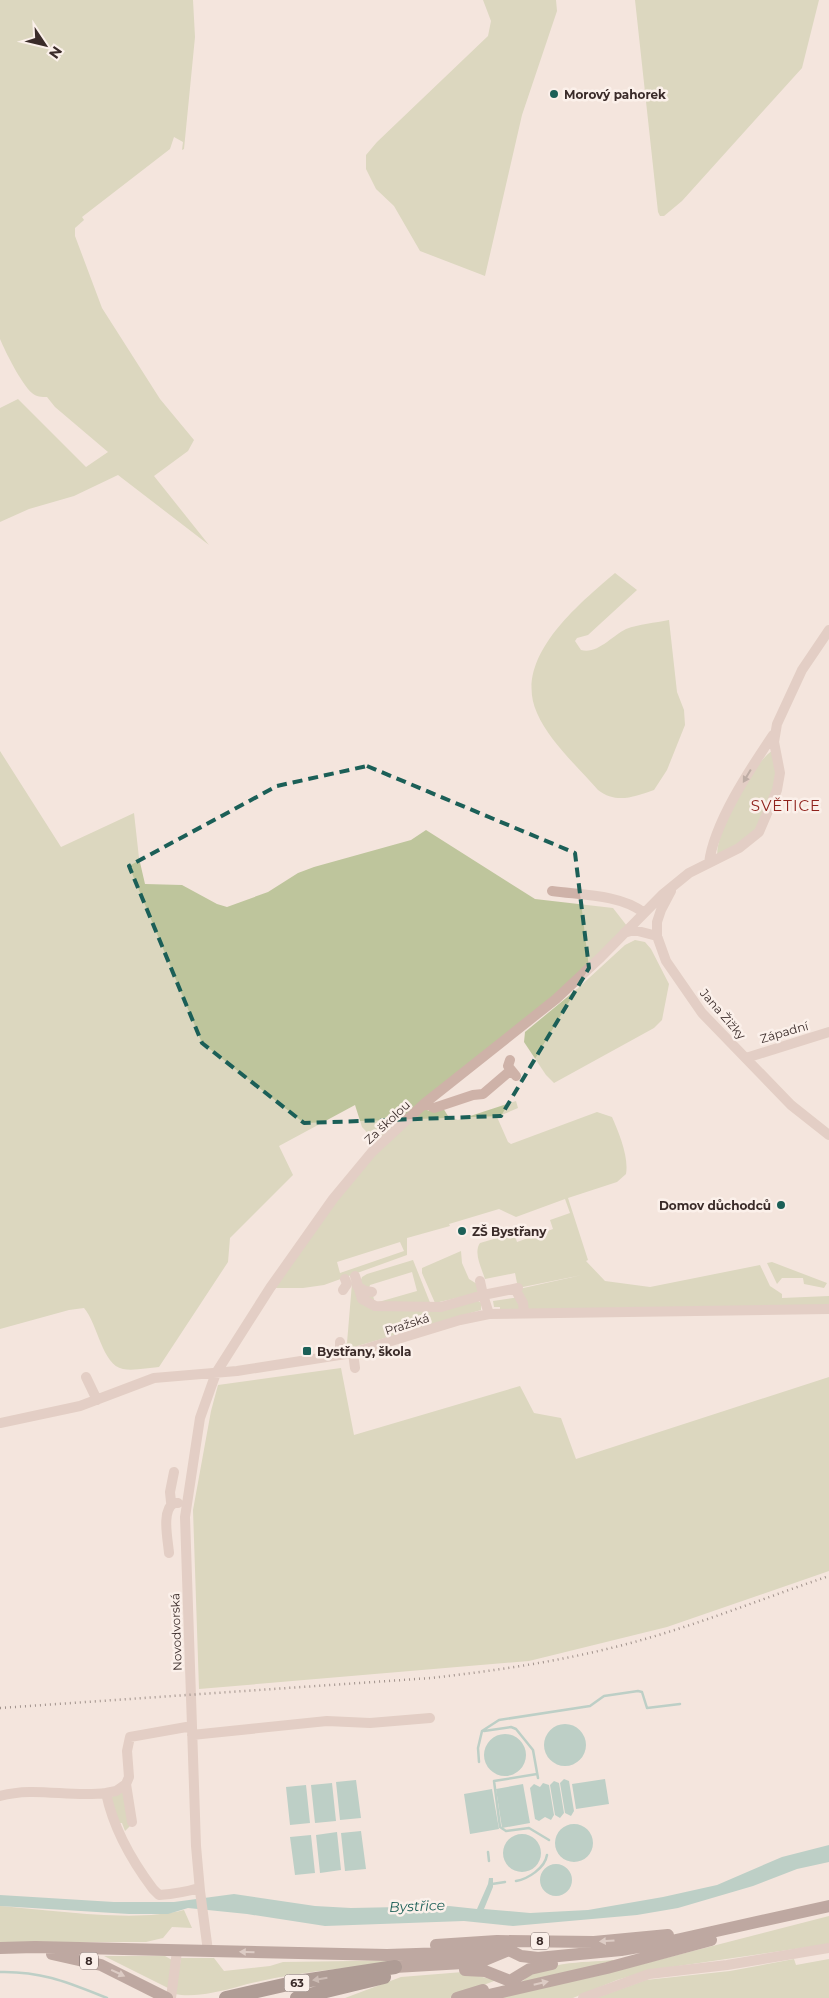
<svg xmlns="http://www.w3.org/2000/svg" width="829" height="1998" font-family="Montserrat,sans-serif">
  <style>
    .green { fill: #bec59c; fill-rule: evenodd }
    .water { fill: #7ab4ac }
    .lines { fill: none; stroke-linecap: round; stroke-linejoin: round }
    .stream { stroke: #7ab4ac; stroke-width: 2.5 }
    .minor { stroke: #ceb2a8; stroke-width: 10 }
    .major { stroke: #7d5e59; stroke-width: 12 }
    .highway { stroke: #5b433f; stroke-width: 14 }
    .rail { stroke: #3a2b29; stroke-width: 2.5; stroke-dasharray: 1 4; stroke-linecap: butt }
    .oneway { fill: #7d6862 }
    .oneway2 { fill: #c2aea9 }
    .oneway3 { fill: #9b8883 }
    .marked { fill: none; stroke: #1b5f57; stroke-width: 4; stroke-dasharray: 10 6; stroke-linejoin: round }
    .poi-dot { fill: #1b5f57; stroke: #fbf0ea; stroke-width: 2 }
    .labels { text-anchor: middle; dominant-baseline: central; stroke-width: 5; stroke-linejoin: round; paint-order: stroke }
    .shield { fill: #fbf0ea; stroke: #746663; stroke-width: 1 }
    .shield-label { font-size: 11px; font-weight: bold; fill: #3a2b29 }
    .poi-label { font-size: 12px; font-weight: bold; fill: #3a2b29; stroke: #fbf0ea; text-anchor: start }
    .street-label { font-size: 12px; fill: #3a2b29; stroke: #fbf0ea }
    .water-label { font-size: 14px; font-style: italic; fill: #1b5f57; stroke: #fbf0ea }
    .quarter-label { font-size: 15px; letter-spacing: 1px; fill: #8f221c; stroke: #fbf0ea }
  </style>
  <rect width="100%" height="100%" fill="#f4e5dd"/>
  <path class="green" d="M0,0H193L195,37L184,149L182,150L183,142L174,137L170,149L82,217L84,220L75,228V236L102,308L160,399L194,440L188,451L154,476L209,545L118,475L74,496L29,509L0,522V408L18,399L86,467L108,452L55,407L47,397C42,397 36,397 32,393C21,383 6,353 0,339Z
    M483,0H556L557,11L522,115L485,276L420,251L394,206L376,189L366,169V155L377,142L488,36L491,21Z
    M635,0H819L802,68L682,201L664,216H660L658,212Z
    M615,573L637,590L588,635L577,638L575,641L581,650C597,655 613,635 626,629C639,624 655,623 669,620L677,692L684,710L685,725L667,770L654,790C634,797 616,804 598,790C578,767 549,741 537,713C512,658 579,604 615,573Z
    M0,751L61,847L134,813L139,858L145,884L182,885L217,904L227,907L268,892L298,873L314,867L411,840L426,830L535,899L613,908L627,926L554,996L377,1143L362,1127L355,1105L279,1146L293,1175L230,1238L228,1262L159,1367C148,1368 133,1371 123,1369C102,1365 98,1324 84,1308L69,1310L0,1329Z
    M772,751L776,768L775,787L760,822L751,835L718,858C711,840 755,760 772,751Z
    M635,940L645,942L651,949L669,984L662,1020L654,1028L554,1083L546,1075L524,1042L525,1032L577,989L625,945Z
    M516,1101L518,1108L497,1117L508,1142L511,1144L597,1112L612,1117C619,1133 629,1157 626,1174L617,1182L568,1198L588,1260L586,1261L605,1281L650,1287L760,1265L770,1286L782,1294V1298L829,1296V1305L500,1310V1307H494L493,1301L520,1297L519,1289L582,1275L518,1288L515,1273L485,1279C482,1269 473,1253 480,1243L514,1233L517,1242L553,1229L550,1220L570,1213L565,1199L516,1217L499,1209L449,1224L450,1226L407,1238V1255L324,1285L303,1288H275L333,1199L425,1103L428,1111L443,1108L448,1116L458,1120ZM400,1242L404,1251L340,1273L337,1262Z
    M461,1251L462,1263L469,1279L477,1284L478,1293L435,1303L422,1273V1268Z
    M413,1260L431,1305H378C372,1302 365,1300 363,1293L369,1295L372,1292L375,1303L417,1291L412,1272L370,1285L369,1288L364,1287L360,1282L362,1277L367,1274Z
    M772,1262L827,1283L824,1288L804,1284L803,1278H782L777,1284L767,1263Z
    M352,1283L374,1308L477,1300L481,1303V1310L347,1349L344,1343H347Z
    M341,1368L354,1435L520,1386L534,1413L561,1418L576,1459L829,1377V1571L667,1627L529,1661L199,1689L193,1510L211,1411L218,1385Z
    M125,1791L130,1826L125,1831L122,1823H117L111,1797Z
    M0,1906C52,1910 135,1923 184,1910L192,1928L172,1927L163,1938L146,1942H0Z
    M829,1916V1944L651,1970L617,1980L573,1998H493L592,1977Z
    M104,1956H165L172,1960L168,1988Z
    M181,1958H214L224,1971L270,1966L283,1962L423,1960C362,1967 297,1970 237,1987C218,1992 193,1998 175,1994Z
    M794,1959L796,1965L829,1959V1998H596L646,1980L730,1971Z
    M613,1960V1965L519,1985C540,1960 583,1963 613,1960Z
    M463,1972L494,1980V1981L450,1998H345L401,1977Z"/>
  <path class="water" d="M544 1745a21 21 0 1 1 42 0a21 21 0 1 1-42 0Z
    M484 1755a21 21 0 1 1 42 0a21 21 0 1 1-42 0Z
    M564,1779L569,1781L574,1811L571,1816L565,1813L560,1783Z
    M605,1779L609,1804L576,1809L572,1784Z
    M356,1780L361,1818L340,1820L336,1782Z
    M554,1781L559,1783L564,1813L560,1818L555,1815L550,1785Z
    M332,1783L336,1821L315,1823L311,1785Z
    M543,1783L549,1785L554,1815L551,1820L545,1817L539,1821L535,1819L530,1788L534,1784L540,1787Z
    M523,1784L530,1823L502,1828L496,1789Z
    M306,1785L310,1823L290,1825L286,1787Z
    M492,1789L499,1829L470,1834L464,1794Z
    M555 1843a19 19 0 1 1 38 0a19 19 0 1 1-38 0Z
    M361,1831L366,1869L345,1871L341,1833Z
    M337,1832L341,1870L320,1873L316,1835Z
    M503 1853a19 19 0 1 1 38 0a19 19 0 1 1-38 0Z
    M311,1835L315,1873L295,1875L290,1837Z
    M829,1845V1862L797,1869L753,1886L678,1908L637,1915L513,1926L464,1921L325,1926L247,1914L188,1908L168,1914H129L0,1906V1895L114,1902H174L234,1894L315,1906L351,1908L449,1906L477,1909L488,1884L489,1878H493V1887L484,1909L530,1913L588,1910L663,1897L717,1885L782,1857Z
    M540 1880a16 16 0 1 1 32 0a16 16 0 1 1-32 0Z"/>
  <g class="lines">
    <path class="stream" d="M484,1731L511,1727L516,1729L533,1750L538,1778
      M479,1762L478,1748L482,1731L499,1720L590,1706L604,1696L638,1691L642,1692L647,1708L680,1704
      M537,1774L494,1781L500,1827L506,1831L529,1828L549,1840
      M488,1852L489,1861
      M516,1881C528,1879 545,1868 547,1855
      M492,1884L505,1882
      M0,1972C42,1971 69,1983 107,1998"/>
    <path class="minor" d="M709,863C714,823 750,769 773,735
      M552,891C580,895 619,894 643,912
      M671,891L661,910L657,922V936L666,961L702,1013L791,1105L829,1135
      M624,933L634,930L657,936
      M746,1058L829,1032
      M510,1060L508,1066L516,1076
      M425,1103L434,1108L473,1095L483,1094L511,1070
      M355,1276L362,1299L375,1306L441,1307L483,1295L480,1281
      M357,1286L365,1291L372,1292
      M515,1289L523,1303L524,1312
      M343,1290L347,1284L345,1279
      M489,1314L483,1295L518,1288
      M340,1342V1355
      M353,1353L355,1368
      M86,1377L97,1400
      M0,1423L80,1406L154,1378L237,1371L352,1353L460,1320L489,1314L829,1309
      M174,1472L170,1492L171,1502L178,1503
      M169,1553C168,1540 161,1510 174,1503
      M192,1735L327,1721L370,1723L430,1718
      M106,1793L116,1791L126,1784
      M0,1796C35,1786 70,1798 106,1793C113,1827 132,1861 153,1889L159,1895C173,1894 186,1892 199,1888
      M132,1822L126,1784L129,1777L127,1751L130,1737L192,1726
      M208,1951L200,1891L196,1846L185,1517L200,1418L216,1373L270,1288L333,1199L372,1152L425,1103L556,999L601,957L662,895L689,873L739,848L759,832L777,790L780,773L774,742L777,724L802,670L829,630
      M171,1998L177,1951
      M583,1998L649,1974L727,1965L829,1948"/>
    <path class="major" d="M436,1945L497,1941L594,1942L668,1935
      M0,1948L35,1947L387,1955L505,1951
      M52,1954L101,1965L167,1998
      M395,1967L480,1962L509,1950L521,1956L538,1958L621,1950L667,1942L829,1906
      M465,1970L485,1971L510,1981L530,1969L552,1964
      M457,1998L483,1990
      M476,1998L607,1968L711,1940"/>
    <path class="highway" d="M226,1998L297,1982L395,1967
      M297,1998L384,1977"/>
    <path class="rail" d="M0,1708L431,1678C493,1671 555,1662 615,1647C688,1629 758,1600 829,1576"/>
  </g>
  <defs><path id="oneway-solid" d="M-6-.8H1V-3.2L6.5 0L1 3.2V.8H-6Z" transform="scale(1.25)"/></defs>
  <use class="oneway" href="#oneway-solid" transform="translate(747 776) rotate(121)"/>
  <g class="oneway2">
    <use href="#oneway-solid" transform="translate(607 1941) rotate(176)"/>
    <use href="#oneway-solid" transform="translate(247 1952) rotate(-179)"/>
    <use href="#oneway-solid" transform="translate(118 1973) rotate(25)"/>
    <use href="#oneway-solid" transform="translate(541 1983) rotate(-13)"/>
  </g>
  <use class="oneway3" href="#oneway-solid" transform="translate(320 1979) rotate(171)"/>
  <path d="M0 0H829V1998H0ZM367,766L575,853L589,968L501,1116L304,1123L202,1043L129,866L277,786Z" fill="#f4e5dd" fill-opacity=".55" fill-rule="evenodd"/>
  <path class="marked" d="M367,766L575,853L589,968L501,1116L304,1123L202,1043L129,866L277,786Z"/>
  <g class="poi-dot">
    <circle cx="554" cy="94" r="5"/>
    <circle cx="781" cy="1205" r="5"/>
    <circle cx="462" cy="1231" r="5"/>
    <rect x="302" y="1346" width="10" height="10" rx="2.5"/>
  </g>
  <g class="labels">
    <g class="shield">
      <rect x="531" y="1932.5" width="18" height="17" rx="4"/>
      <rect x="80" y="1952.5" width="18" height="17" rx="4"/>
      <rect x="284.5" y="1974.5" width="25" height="17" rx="4"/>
    </g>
    <g class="shield-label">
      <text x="540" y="1941">8</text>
      <text x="89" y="1961">8</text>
      <text x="297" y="1983">63</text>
    </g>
    <g class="poi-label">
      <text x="564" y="94">Morový pahorek</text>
      <text x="771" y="1205" text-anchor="end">Domov důchodců</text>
      <text x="472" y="1231">ZŠ Bystřany</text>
      <text x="317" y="1351">Bystřany, škola</text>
    </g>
    <g class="street-label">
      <text transform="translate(723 1014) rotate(49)">Jana Žižky</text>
      <text transform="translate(784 1032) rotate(-16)">Západní</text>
      <text transform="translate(387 1122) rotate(-43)">Za školou</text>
      <text transform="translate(407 1324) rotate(-18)">Pražská</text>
      <text transform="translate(176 1632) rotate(-92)">Novodvorská</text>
    </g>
    <g class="water-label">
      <text transform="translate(417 1906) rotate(-2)">Bystřice</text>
    </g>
    <g class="quarter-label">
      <text x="786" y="805">SVĚTICE</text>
    </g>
  </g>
  <g transform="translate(45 45) rotate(125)" stroke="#fbf0ea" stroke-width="4" paint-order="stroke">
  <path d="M0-4L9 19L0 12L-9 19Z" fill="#3a2b29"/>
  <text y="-8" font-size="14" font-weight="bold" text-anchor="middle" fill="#3a2b29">N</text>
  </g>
</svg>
